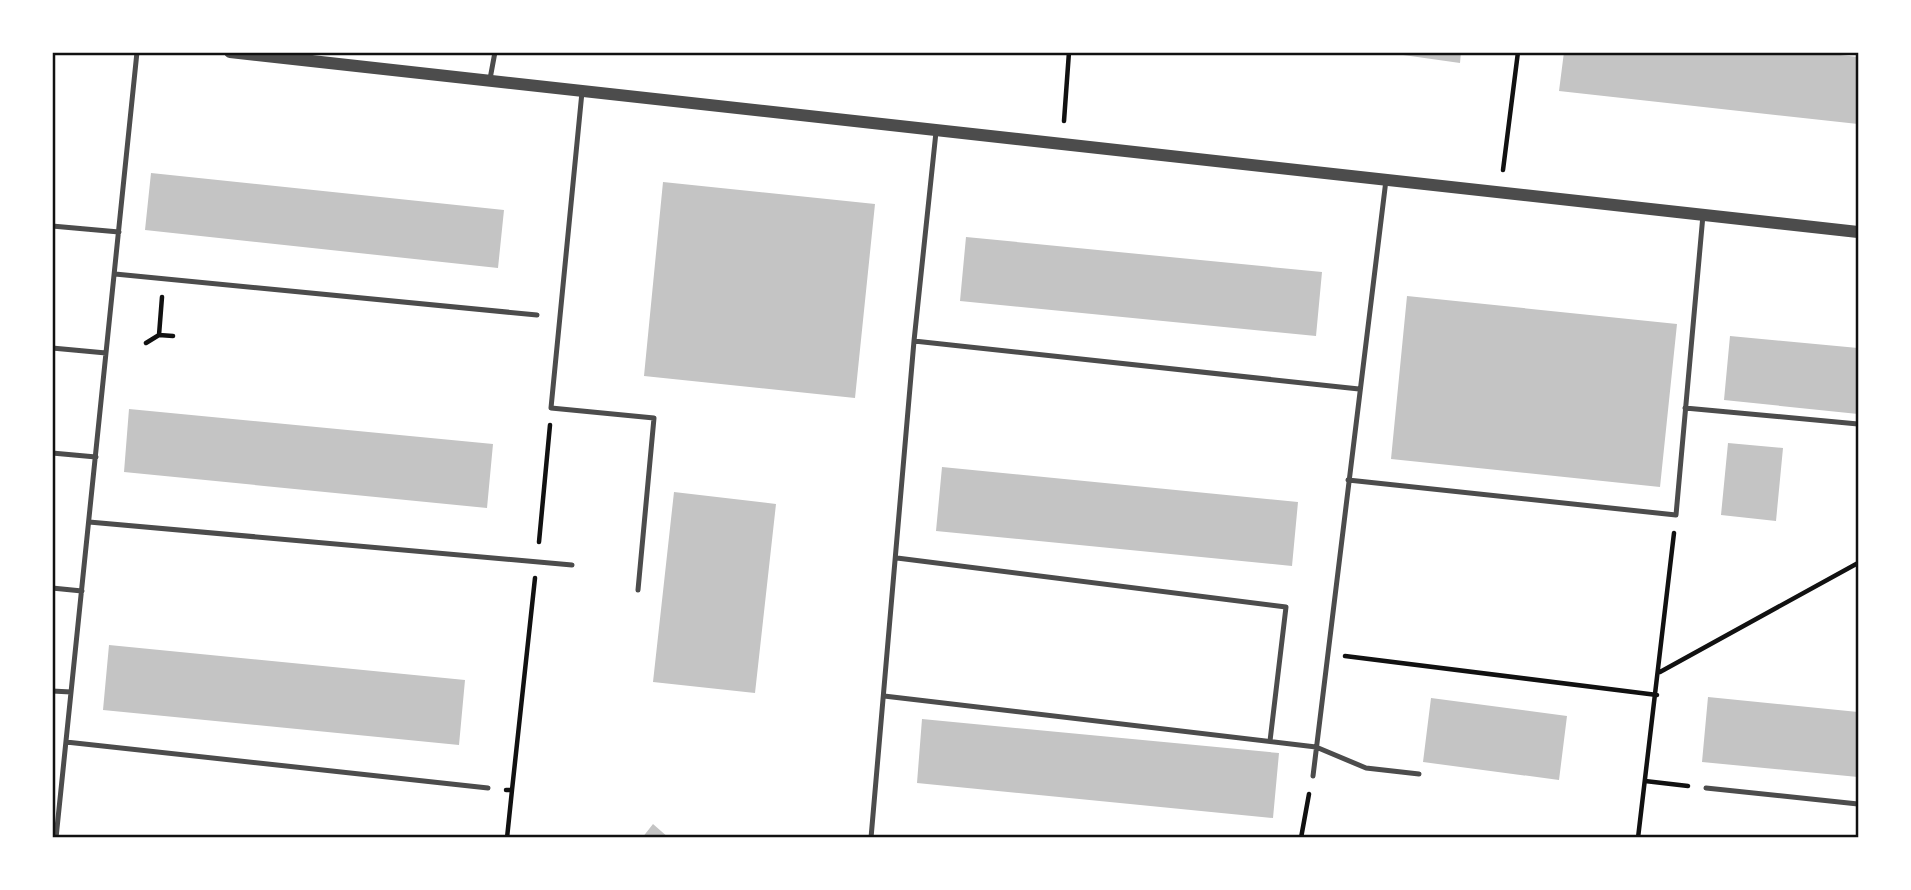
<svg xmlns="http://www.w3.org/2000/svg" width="1911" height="890" font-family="'Roboto Condensed',sans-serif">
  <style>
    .building { fill: #c4c4c4 }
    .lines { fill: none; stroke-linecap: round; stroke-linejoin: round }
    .path { stroke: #111; stroke-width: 4.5 }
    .service { stroke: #4c4c4c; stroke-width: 5 }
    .tertiary { stroke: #4c4c4c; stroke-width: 12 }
    .neatline { fill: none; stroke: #111; stroke-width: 2.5 }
  </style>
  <rect width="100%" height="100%" fill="#fff"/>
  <path class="building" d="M1382,52H1461L1460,63Z
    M1564,52H1814L1858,57V124L1559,91Z
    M151,173L504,210L498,268L145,230Z
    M663,182L875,204L855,398L644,376Z
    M966,237L1322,272L1316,336L960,301Z
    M1407,296L1677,324L1660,487L1391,459Z
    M1730,336L1858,348V414L1724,400Z
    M129,409L493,444L487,508L124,472Z
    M1728,443L1783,448L1776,521L1721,515Z
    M942,467L1298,502L1292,566L936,531Z
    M674,492L776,504L755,693L653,682Z
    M109,645L465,680L459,745L103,710Z
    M1708,697L1858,712V777L1702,762Z
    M1431,698L1567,716L1559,780L1423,762Z
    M922,719L1279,753L1273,818L917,783Z
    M653,824L669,838H642Z"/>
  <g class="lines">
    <path class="path" d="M1064,121L1069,52
      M1503,170L1518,52
      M162,297L159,335L173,336
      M146,343L159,335
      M539,542L550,425
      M1345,656L1657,695
      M1660,672L1858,563
      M1645,781L1688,786
      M506,790H512L535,578
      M507,838L512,790
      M1301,838L1309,794
      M1638,838L1674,533"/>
    <path class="service" d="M490,79L495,52
      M582,92L551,408L654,418L638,590
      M52,226L119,232
      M115,274L537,315
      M914,341L1359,389
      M52,348L106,353
      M1685,408L1858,424
      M52,453L96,457
      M1348,480L1676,515L1703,215
      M89,522L572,565
      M897,558L1286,607L1270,741
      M52,588L82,591
      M52,691L71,692
      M884,696L1316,747L1366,768L1419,774
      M66,742L488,788
      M1313,776L1386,180
      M1706,788L1858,804
      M56,838L137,52
      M871,838L914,341L936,132"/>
    <path class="tertiary" d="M230,52L1858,232"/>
  </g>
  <rect width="1911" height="890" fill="none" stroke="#ffffff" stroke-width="108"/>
  <rect x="54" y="54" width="1803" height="782" class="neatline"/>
</svg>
